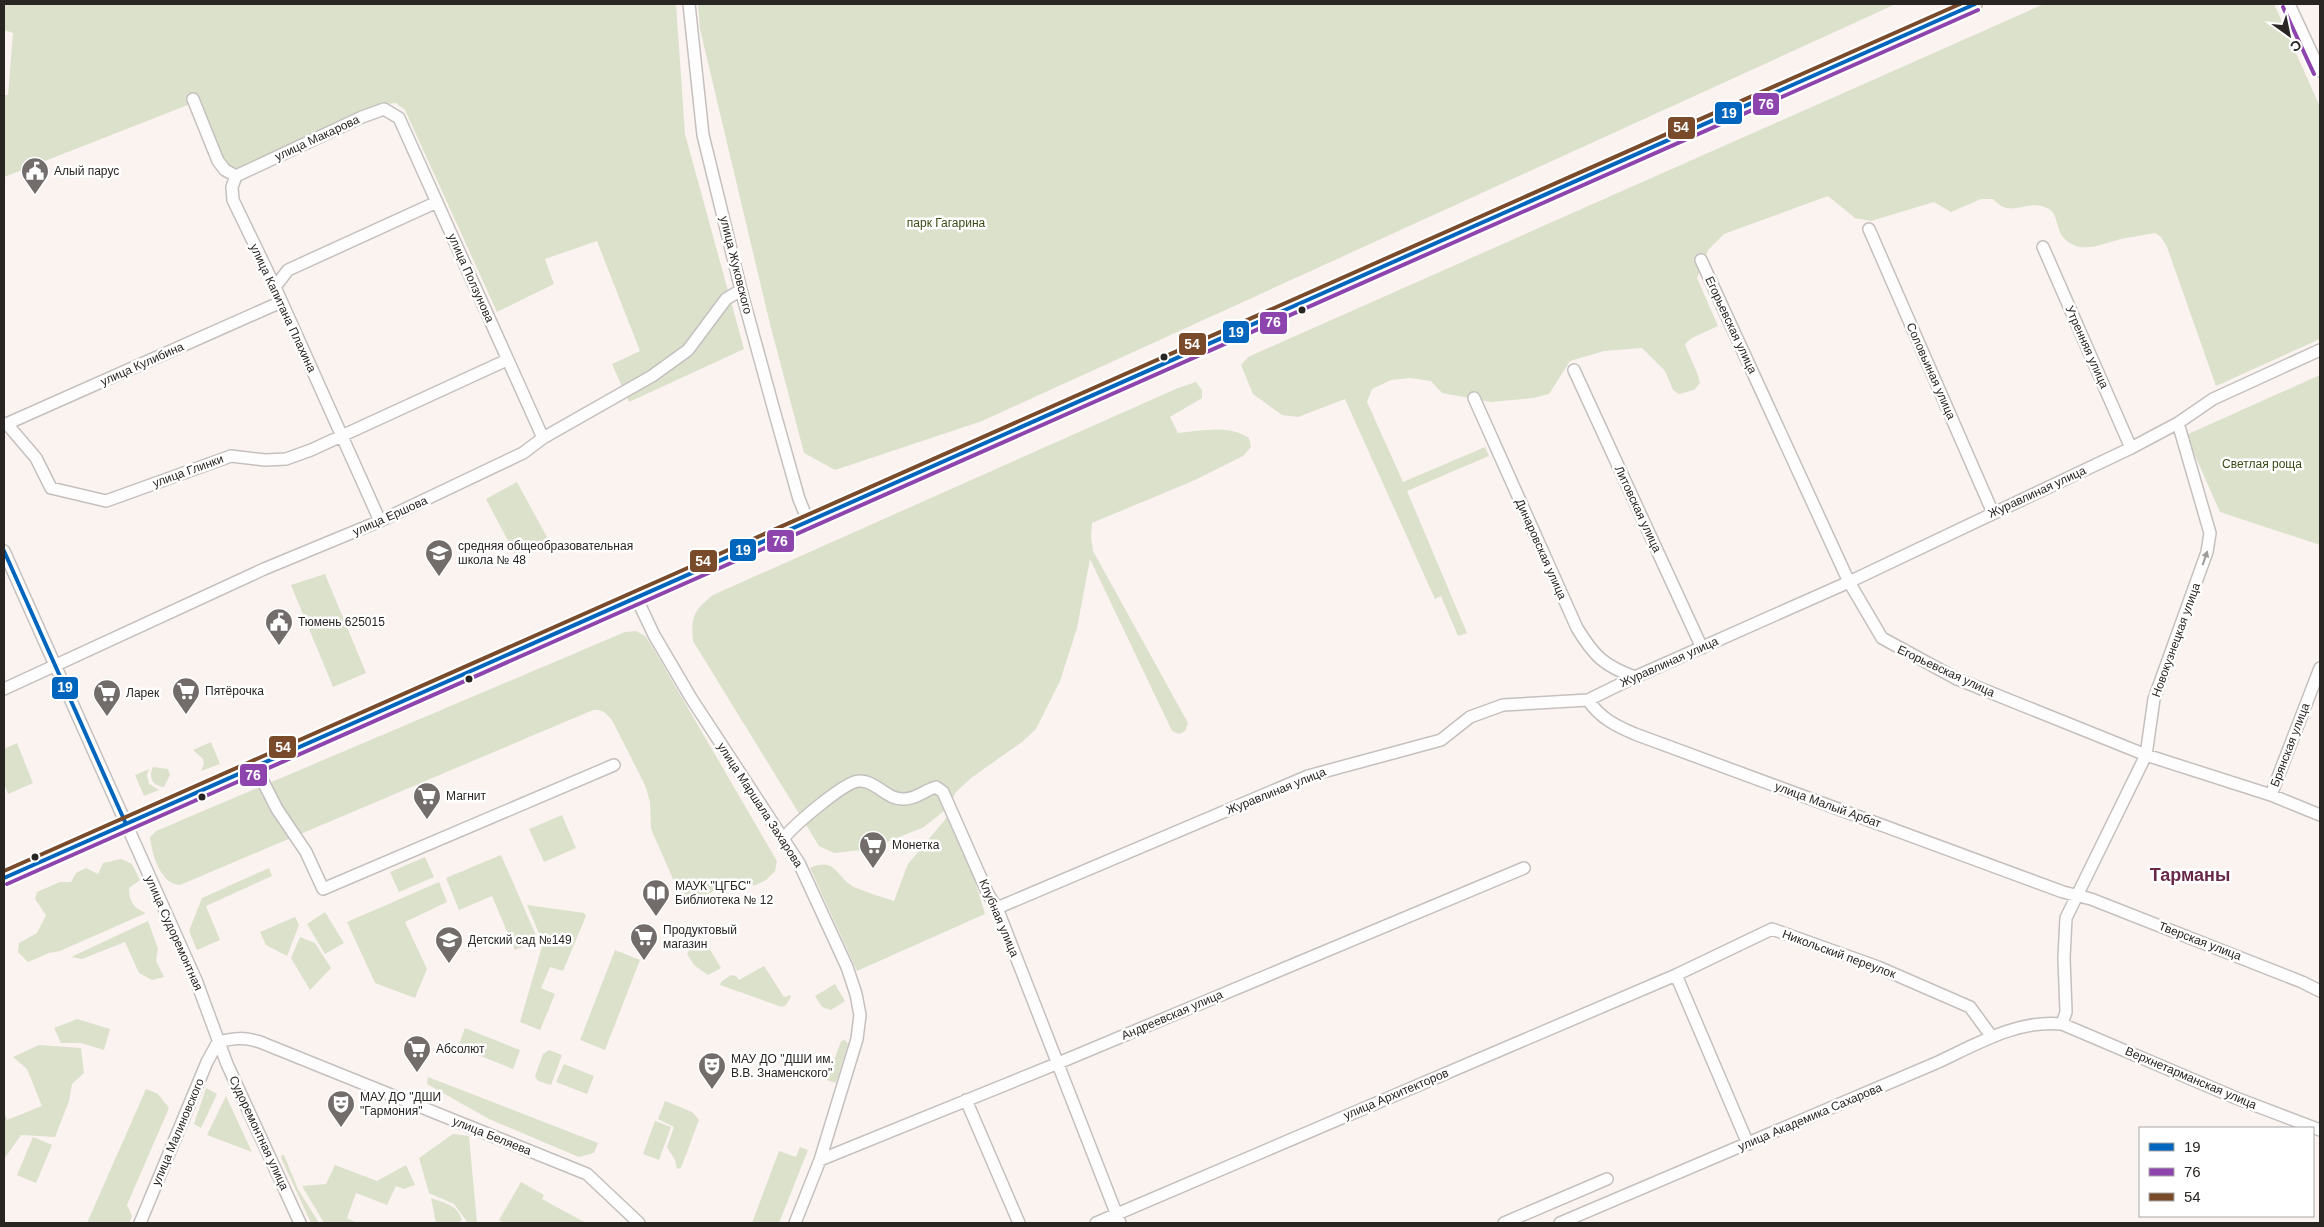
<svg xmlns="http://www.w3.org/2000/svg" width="2324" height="1227" font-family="Helvetica,sans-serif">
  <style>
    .green { fill: #dce1cc }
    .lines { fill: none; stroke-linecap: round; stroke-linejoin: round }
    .minor-casing { stroke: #c5c0be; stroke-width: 14 }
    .major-casing { stroke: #b4a8a2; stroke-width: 16 }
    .minor { stroke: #fefdfd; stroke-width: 11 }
    .major { stroke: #ece6e3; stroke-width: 14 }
    .bus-1-casing { stroke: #fff; stroke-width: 8 }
    .bus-2-casing { stroke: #fff; stroke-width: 8 }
    .bus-3-casing { stroke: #fff; stroke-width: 8 }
    .bus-1 { stroke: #0065bd; stroke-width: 4 }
    .bus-2 { stroke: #8e44ad; stroke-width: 4 }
    .bus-3 { stroke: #7a4b2a; stroke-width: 4 }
    .oneway { fill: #9e9c9b }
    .bus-dot { fill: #292523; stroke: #fff; stroke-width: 2 }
    .labels { text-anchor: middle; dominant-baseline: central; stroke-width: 5; stroke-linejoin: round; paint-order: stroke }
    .street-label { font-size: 12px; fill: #292523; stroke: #fff }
    .poi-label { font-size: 12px; fill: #292523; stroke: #fff; text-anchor: start }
    .park-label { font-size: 12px; fill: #384b14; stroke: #fff }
    .district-label { font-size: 18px; font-weight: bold; fill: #682847; stroke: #fff }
    .line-badge { stroke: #fff; stroke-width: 2 }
    .badge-label { font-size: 14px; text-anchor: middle; font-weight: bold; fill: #fff }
  </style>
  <rect width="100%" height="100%" fill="#faf3f0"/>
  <path class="green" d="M4,4H676L685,134L744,349L629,402L612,364L640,351L597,241L545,259L554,284L497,312L405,110L396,103L386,104L236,173L228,169L198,101L4,177V95H8L13,33L4,30Z
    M698,4H1896L982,421L835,470L804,453L769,320L700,29Z
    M2044,4H2274L2320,107V339L2216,386L2167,247L2161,237L2155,233C2144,235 2132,237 2121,239C2101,244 2080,256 2063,237C2056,229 2058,212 2047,208C2025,198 2012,220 1993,199H1981L1951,212L1934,202L1871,221L1855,218L1828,196L1724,234L1708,250L1697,278L1718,326L1692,338L1685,344C1689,357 1697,369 1700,383L1694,390L1679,394L1673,390L1665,371L1642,348L1604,351L1570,361L1549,394L1533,398L1491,402L1442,393L1431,381L1410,378L1391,380L1372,389L1367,402L1403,482L1485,447L1489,456L1407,491L1467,633L1458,636L1441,596L1435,599L1345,399L1298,417L1282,415L1253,394L1241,365L1248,357Z
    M2320,375V545L2220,512L2186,435Z
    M1196,382L1202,390V398L1170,417L1178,433C1201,431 1228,424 1249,438L1251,447L1243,456L1195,480L1092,523L1091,537L1093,551L1188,723L1185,731L1179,734L1172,731L1090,559L1077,628L1060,681L1036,729L1022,742L971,778L955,793L950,806L924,827L870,849L834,853L819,846L693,641C691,617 693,611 713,595L1178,388Z
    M517,482L548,539L516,556L486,499Z
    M325,574L366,673L333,687L291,585Z
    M636,631L645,636L650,643L777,861L775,871L766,880L756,885L716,890L701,897L685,895L677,888L651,829L650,802L645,785L612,720C606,713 602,709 593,710L180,885C160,884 152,854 150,837L156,831L625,632Z
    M211,742L220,764L201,771L204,764L203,759L193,750Z
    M17,743L33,783L8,794L4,783V749Z
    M153,767L168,769L170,775L164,787C152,786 148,777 153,767Z
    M149,769L147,775L149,784L159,790L144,796L135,775Z
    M562,815L576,848L544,862L529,829Z
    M948,816L973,874L985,914L857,971L810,868C837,856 836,879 856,888C868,893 882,897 894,901L908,864Z
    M501,855L538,940L515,950L492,896L459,910L446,878Z
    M425,857L434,877L399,892L390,872Z
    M121,859L132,864L140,880L129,888C129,901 134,909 146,913L60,951L49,953L28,962L18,952L19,943L37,933L46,915L35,899L37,892L60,882H71L76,873L86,868L98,874L103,863Z
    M269,868L272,876L206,906L220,940L197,950L189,931L202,898Z
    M439,882L447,902L405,922L427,969L415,998L375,983L347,922Z
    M527,905L584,913L586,916L563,971L550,967L541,988L555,994L540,1030L520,1022L543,943Z
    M325,912L344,943L325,954L307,924Z
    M295,917L299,925L287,956L266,945L260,932Z
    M148,921L158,949L156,961L164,977L152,980L139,973L125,942L82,959L71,957Z
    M300,937L315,943L331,968L310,990L291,958Z
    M703,938L721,968L708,975L694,965L687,954L692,944Z
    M615,950L640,960L605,1050L580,1040Z
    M764,966L784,997L790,995L791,997L786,1005L782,1007L720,985L721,982L731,975L736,976L739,980Z
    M835,984L845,1001L831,1010L822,1007L815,996Z
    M77,1019L110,1029L104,1050L81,1043H61L54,1028Z
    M465,1028L520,1050L513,1069L458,1047Z
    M845,1040L848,1044L836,1083L827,1080L841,1041Z
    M39,1045L81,1048L84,1073L72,1084L69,1101L55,1137L21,1135L4,1159V1112L7,1120L42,1106L27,1069L13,1057Z
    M549,1050L562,1055L551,1085L538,1081L535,1076L543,1054Z
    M564,1064L594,1076L587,1094L556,1082Z
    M428,1077L598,1143L594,1153L579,1157L489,1119L427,1084Z
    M206,1088L217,1094L201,1128L194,1124Z
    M146,1089L158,1094L169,1108L127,1205L132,1216L129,1223H87Z
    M226,1096L252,1152L207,1135Z
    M665,1101L692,1112L699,1120L681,1168L677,1169L675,1160L667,1147L674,1127L658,1119Z
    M655,1121L671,1127L659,1160L643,1154Z
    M453,1134L469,1136L477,1223H468L454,1204L429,1193L419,1158Z
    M33,1137L52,1145L36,1183L17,1175Z
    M800,1147L808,1150L779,1223H752L779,1151L796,1157Z
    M282,1155H284L298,1189L319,1223H311L281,1158Z
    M335,1165L377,1181L406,1165L415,1185L404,1189L396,1186L387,1205L356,1193L347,1218L357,1223H324L302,1186L326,1184Z
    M521,1182L544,1195L542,1199L586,1223H504L499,1220Z
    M431,1198C444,1203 458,1205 462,1220L457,1223H436Z"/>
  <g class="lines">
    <g class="minor-casing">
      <path id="minor" d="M689,4L703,135L741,290L775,414L799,499L808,521
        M2289,4L2320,71
        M193,99L218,161L225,170L236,176L232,187L233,200L275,287L380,521
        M236,176L362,117L384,109L399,118L543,438
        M1869,229L1993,513
        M2043,247L2131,448
        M1701,260L1849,582L1882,638L1957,679L2146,755L2271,795L2320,815
        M275,287L288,270L437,202
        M1574,370L1702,648
        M1474,398L1577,628C1594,656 1604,666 1635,677
        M7,424L36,458L51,488L106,501L231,456L265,460L286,459L311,450L507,360
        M4,425L281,302
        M4,551L196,980L227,1064L300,1223
        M636,597L654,635L691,698L799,863L847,967L856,994L860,1015L857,1039L820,1160L795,1223
        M4,689L264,569L380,521L523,453L543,438L652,376L688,350L726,299L741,290
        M1588,700C1600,718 1616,726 1635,734L2063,892L2091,899L2302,982L2320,991
        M255,766L277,809L306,852L323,889L614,765
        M2271,795L2320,668
        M783,839C793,826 845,781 859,781C876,780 886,800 904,799C916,799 925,790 936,787L943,792L988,894L997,908L1120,1223
        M997,908L1308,776L1441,740L1470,717L1503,705L1588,700L1635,677L1849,582L2131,448L2178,423L2213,399L2320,350
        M1676,975L1748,1144
        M2062,1024L2066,1012L2064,958L2066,918L2146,755L2154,699L2207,552L2210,533L2178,423
        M218,1042C234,1038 244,1037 260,1042L587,1174L639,1223
        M966,1100L1019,1223
        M820,1160L1056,1064L1524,868
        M140,1223L207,1062L218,1042
        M1096,1223L1676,975L1772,929L1878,967L1970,1007L1992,1037
        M1504,1223L1607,1179
        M1560,1223L1936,1063C1975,1045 2018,1019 2062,1024L2236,1098L2320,1130"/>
    </g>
    <g class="major-casing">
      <path id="major" d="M4,878L1975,4"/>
    </g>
    <use href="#minor" class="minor"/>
    <use href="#major" class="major"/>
    <g class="bus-1-casing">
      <path id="bus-1" d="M4,551L126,824
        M4,878L1975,4"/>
    </g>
    <g class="bus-2-casing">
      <path id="bus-2" d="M2283,7L2314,74
        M7,884L1978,10"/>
    </g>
    <g class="bus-3-casing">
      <path id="bus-3" d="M4,871L1960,4"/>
    </g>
    <use href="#bus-1" class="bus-1"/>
    <use href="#bus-2" class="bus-2"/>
    <use href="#bus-3" class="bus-3"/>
  </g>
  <defs><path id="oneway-solid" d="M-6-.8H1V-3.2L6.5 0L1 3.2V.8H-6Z" transform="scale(1.25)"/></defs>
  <use class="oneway" href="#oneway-solid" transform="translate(2205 558) rotate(-71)"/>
  <defs>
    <g id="civic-pin" transform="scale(1.4375)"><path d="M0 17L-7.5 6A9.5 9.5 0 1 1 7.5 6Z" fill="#726d6b" stroke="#fff"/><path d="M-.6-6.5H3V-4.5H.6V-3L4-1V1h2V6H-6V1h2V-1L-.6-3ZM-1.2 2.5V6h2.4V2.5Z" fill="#fff"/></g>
    <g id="school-pin" transform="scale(1.4375)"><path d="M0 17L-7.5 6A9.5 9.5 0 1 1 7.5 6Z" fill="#726d6b" stroke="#fff"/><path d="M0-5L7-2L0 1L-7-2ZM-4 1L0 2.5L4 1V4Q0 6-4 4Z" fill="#fff"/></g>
    <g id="supermarket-pin" transform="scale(1.4375)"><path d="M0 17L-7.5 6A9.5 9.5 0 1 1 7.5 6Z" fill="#726d6b" stroke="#fff"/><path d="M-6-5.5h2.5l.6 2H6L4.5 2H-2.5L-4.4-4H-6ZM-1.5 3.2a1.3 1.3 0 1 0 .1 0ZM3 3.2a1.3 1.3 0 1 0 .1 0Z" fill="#fff"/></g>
    <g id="library-pin" transform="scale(1.4375)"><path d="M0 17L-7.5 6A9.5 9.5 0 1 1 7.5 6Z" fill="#726d6b" stroke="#fff"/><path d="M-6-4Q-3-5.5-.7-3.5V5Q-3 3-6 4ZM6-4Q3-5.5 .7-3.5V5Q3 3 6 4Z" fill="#fff"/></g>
    <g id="theatre-pin" transform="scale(1.4375)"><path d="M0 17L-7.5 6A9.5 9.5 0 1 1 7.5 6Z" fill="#726d6b" stroke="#fff"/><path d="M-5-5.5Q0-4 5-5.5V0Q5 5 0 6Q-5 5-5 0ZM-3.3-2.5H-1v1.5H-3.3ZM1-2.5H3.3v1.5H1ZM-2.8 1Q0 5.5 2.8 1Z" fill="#fff"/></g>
  </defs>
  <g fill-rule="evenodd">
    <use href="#civic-pin" x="35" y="171"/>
    <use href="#school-pin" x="439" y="553"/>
    <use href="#civic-pin" x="279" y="622"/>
    <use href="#supermarket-pin" x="186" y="691"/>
    <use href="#supermarket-pin" x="107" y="693"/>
    <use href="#supermarket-pin" x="427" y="796"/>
    <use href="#supermarket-pin" x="873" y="845"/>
    <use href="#library-pin" x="656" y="893"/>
    <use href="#supermarket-pin" x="644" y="937"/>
    <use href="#school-pin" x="449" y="940"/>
    <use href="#supermarket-pin" x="417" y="1049"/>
    <use href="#theatre-pin" x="712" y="1066"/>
    <use href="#theatre-pin" x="341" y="1104"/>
  </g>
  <g class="bus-dot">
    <circle cx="1302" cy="310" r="4.5"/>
    <circle cx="1164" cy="357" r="4.5"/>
    <circle cx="469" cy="679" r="4.5"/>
    <circle cx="202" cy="797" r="4.5"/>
    <circle cx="35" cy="857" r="4.5"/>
  </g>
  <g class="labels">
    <g class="street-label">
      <text transform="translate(317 138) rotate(-25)">улица Макарова</text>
      <text transform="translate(736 265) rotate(76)">улица Жуковского</text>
      <text transform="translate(471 278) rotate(66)">улица Ползунова</text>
      <text transform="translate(283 308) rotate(65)">улица Капитана Плахина</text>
      <text transform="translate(1731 325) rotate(65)">Егорьевская улица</text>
      <text transform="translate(2087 347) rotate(66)">Утренняя улица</text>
      <text transform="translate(142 364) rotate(-24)">улица Кулибина</text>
      <text transform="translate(1931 371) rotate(66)">Соловьиная улица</text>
      <text transform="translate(188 471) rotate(-20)">улица Глинки</text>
      <text transform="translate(2037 492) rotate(-25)">Журавлиная улица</text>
      <text transform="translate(1638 509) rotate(65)">Литовская улица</text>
      <text transform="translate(390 516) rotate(-24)">улица Ершова</text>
      <text transform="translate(1541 549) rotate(66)">Динаровская улица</text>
      <text transform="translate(2176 640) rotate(-70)">Новокузнецкая улица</text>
      <text transform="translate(1669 662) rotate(-24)">Журавлиная улица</text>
      <text transform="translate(1946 671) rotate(25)">Егорьевская улица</text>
      <text transform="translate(2290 745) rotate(-69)">Брянская улица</text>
      <text transform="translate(1276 791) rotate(-22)">Журавлиная улица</text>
      <text transform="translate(760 805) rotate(57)">улица Маршала Захарова</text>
      <text transform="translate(1828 805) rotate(20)">улица Малый Арбат</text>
      <text transform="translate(999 918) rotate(67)">Клубная улица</text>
      <text transform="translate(174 933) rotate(66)">улица Судоремонтная</text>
      <text transform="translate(2200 941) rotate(21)">Тверская улица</text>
      <text transform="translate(1839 954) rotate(20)">Никольский переулок</text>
      <text transform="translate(1172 1015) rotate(-23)">Андреевская улица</text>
      <text transform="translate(2191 1078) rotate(23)">Верхнетарманская улица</text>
      <text transform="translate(1396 1094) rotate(-23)">улица Архитекторов</text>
      <text transform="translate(1810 1117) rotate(-23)">улица Академика Сахарова</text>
      <text transform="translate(178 1132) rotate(-67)">улица Малиновского</text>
      <text transform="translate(259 1133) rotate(65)">Судоремонтная улица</text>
      <text transform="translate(492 1136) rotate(22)">улица Беляева</text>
    </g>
    <g class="poi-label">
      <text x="54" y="171">Алый парус</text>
      <text x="458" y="546">средняя общеобразовательная<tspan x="458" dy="14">школа № 48</tspan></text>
      <text x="298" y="622">Тюмень 625015</text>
      <text x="205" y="691">Пятёрочка</text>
      <text x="126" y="693">Ларек</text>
      <text x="446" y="796">Магнит</text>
      <text x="892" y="845">Монетка</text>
      <text x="675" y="886">МАУК "ЦГБС"<tspan x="675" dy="14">Библиотека № 12</tspan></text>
      <text x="663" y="930">Продуктовый<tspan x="663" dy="14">магазин</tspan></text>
      <text x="468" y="940">Детский сад №149</text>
      <text x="436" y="1049">Абсолют</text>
      <text x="731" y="1059">МАУ ДО "ДШИ им.<tspan x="731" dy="14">В.В. Знаменского"</tspan></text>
      <text x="360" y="1097">МАУ ДО "ДШИ<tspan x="360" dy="14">"Гармония"</tspan></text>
    </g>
    <g class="park-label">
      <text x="946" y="223">парк Гагарина</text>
      <text x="2262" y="464">Светлая роща</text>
    </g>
    <g class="district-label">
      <text x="2190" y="875">Тарманы</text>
    </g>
  </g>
  <g class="line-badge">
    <rect x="1752" y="92" width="28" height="24" rx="5" fill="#8e44ad"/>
    <rect x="1714" y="101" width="29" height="24" rx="5" fill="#0065bd"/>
    <rect x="1667" y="116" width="29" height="24" rx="5" fill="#7a4b2a"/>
    <rect x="1259" y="311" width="29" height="24" rx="5" fill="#8e44ad"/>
    <rect x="1222" y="320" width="28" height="24" rx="5" fill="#0065bd"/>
    <rect x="1178" y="332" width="29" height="24" rx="5" fill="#7a4b2a"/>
    <rect x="766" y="529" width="29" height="24" rx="5" fill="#8e44ad"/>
    <rect x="729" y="538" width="28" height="24" rx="5" fill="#0065bd"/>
    <rect x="689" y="549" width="29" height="24" rx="5" fill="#7a4b2a"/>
    <rect x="51" y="676" width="28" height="24" rx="5" fill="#0065bd"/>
    <rect x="268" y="735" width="29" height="24" rx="5" fill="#7a4b2a"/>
    <rect x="239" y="763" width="29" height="24" rx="5" fill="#8e44ad"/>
  </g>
  <g class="badge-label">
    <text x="1766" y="109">76</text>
    <text x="1729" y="118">19</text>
    <text x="1681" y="132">54</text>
    <text x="1273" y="327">76</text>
    <text x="1236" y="337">19</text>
    <text x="1192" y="349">54</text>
    <text x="780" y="546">76</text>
    <text x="743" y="555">19</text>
    <text x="703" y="566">54</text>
    <text x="65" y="692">19</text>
    <text x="283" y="752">54</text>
    <text x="253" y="780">76</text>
  </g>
  <rect width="2324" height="1227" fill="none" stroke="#292523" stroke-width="10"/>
  <rect x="2139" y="1127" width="175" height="90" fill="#ffffff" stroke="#a9a8a7"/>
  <rect x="2149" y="1143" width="25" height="8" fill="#0065bd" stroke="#a9a8a7"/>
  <text x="2184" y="1152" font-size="15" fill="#292523">19</text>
  <rect x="2149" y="1168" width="25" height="8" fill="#8e44ad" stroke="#a9a8a7"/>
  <text x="2184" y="1177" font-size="15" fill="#292523">76</text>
  <rect x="2149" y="1193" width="25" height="8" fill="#7a4b2a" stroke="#a9a8a7"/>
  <text x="2184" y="1202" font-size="15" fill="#292523">54</text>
  <g transform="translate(2289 35) rotate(147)" stroke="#ffffff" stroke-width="4" paint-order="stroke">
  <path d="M0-4L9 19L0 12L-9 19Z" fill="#292523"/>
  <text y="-8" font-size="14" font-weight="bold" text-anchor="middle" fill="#292523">С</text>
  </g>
</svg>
